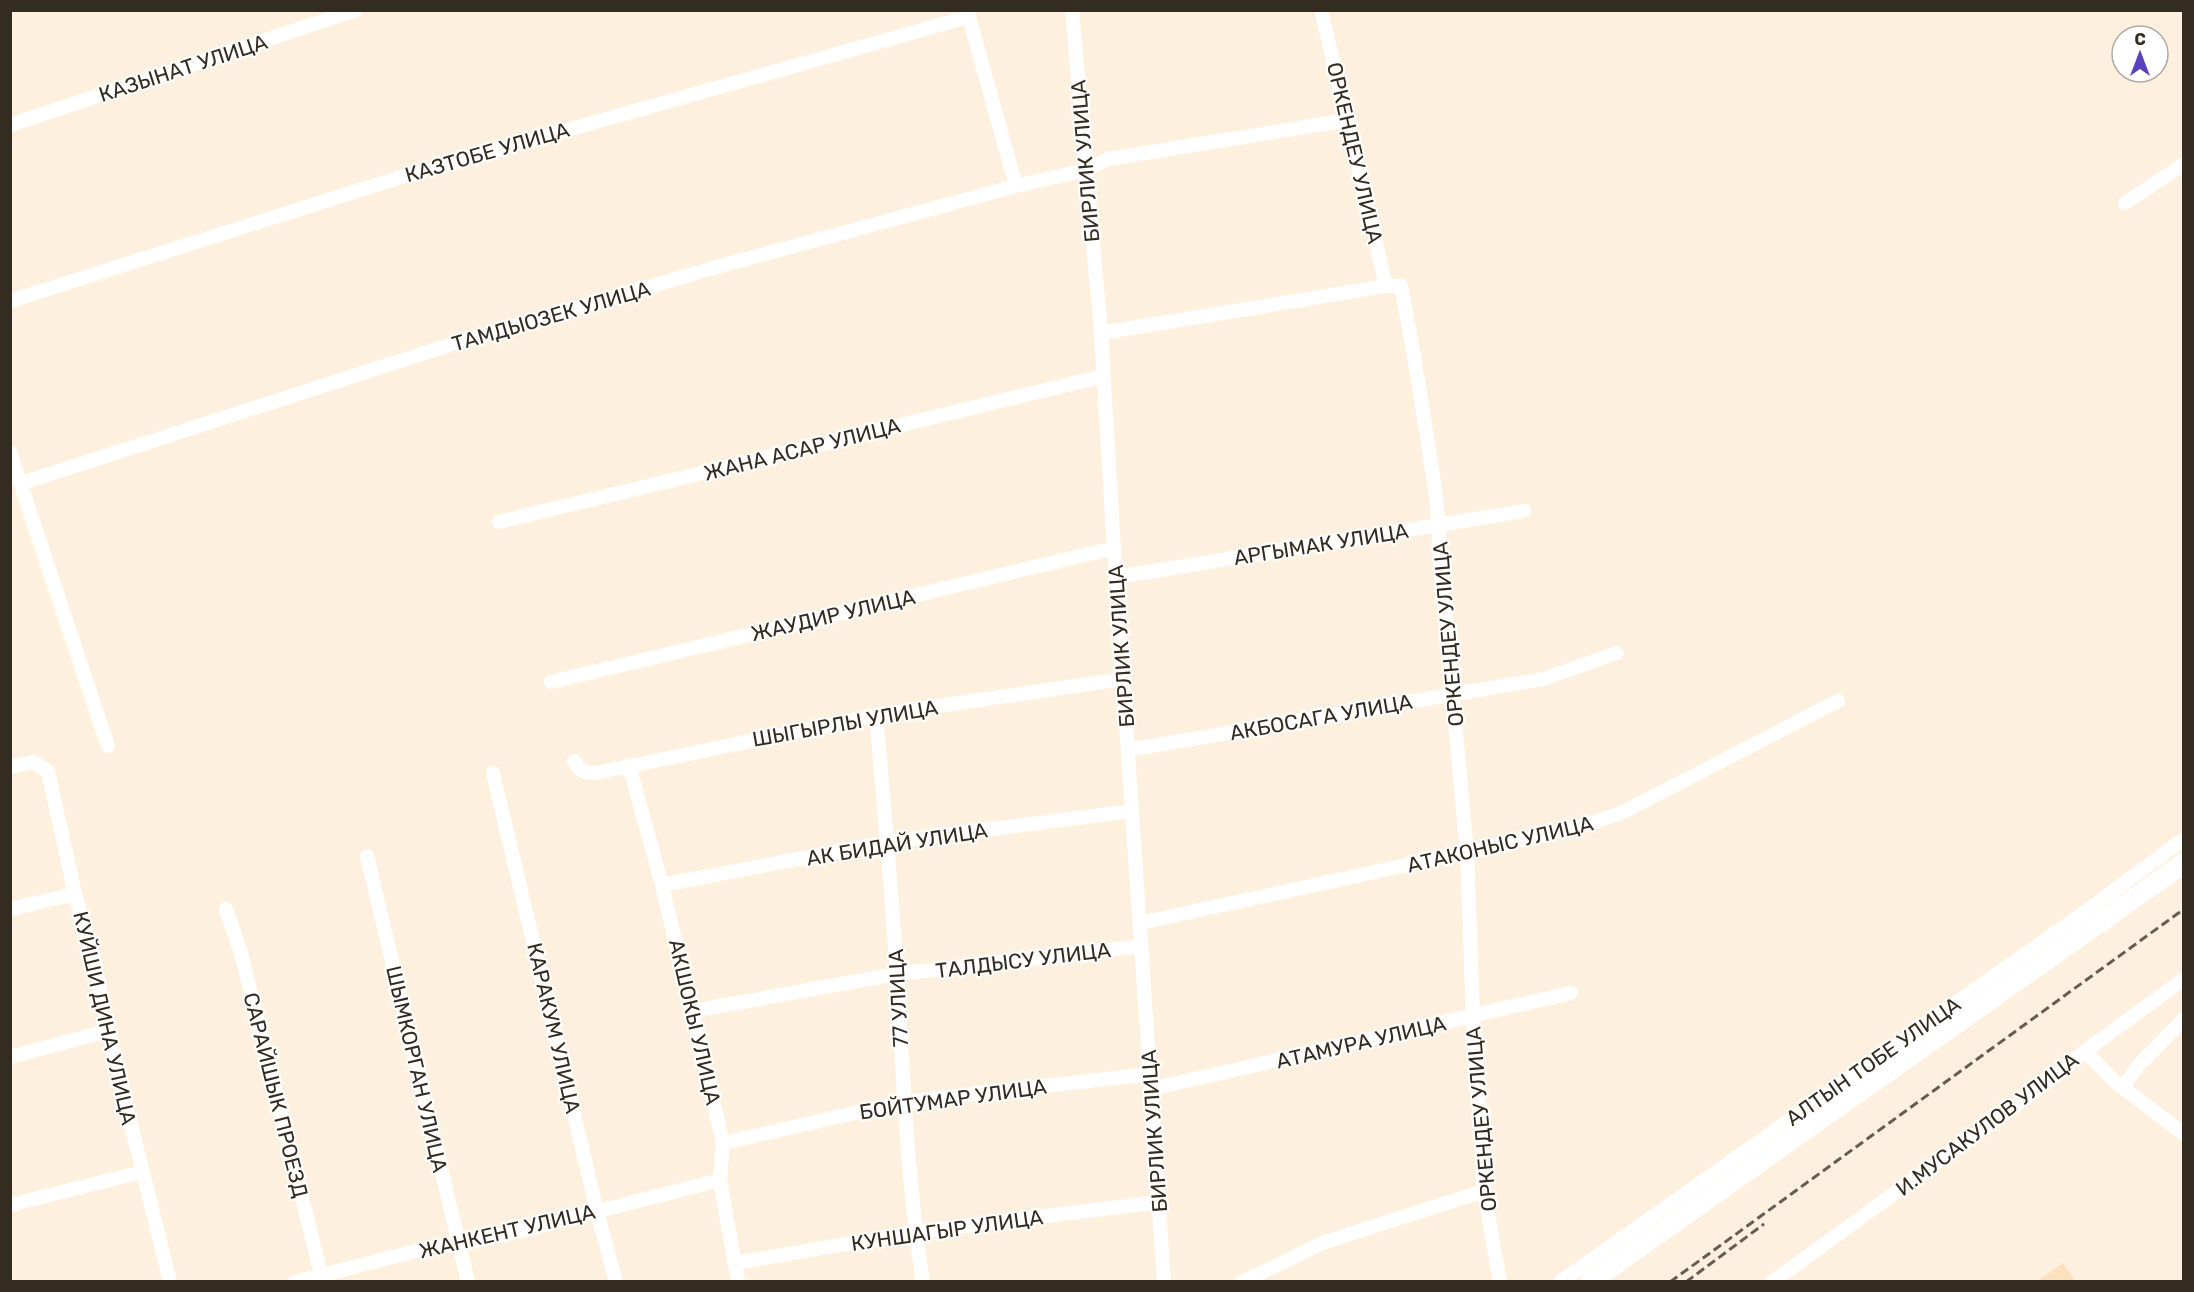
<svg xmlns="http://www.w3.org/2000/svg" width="2194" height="1292" font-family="Rubik,sans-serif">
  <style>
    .built { fill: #fde0bc }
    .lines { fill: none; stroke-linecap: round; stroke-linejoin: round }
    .minor { stroke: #fff; stroke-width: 14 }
    .highway { stroke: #fff; stroke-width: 20 }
    .rail { stroke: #665c4f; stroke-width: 3; stroke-dasharray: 9 4.5; stroke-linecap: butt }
    .labels { text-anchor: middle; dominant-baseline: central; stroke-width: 4.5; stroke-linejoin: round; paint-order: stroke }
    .street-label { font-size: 21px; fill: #352c21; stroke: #fff }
  </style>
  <rect width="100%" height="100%" fill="#fef0de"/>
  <path class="built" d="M2063,1263L2075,1281H2037Z"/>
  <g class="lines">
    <path class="minor" d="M967,10L1016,186
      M1072,10L1101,333L1114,548L1164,1282
      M1321,10L1386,286H1401C1410,330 1417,374 1424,419C1431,461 1439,505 1439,548L1467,853L1473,1017L1484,1191L1500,1282
      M10,125L356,10
      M2125,203L2184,164
      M10,301L401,177L968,17
      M1101,333L1386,286
      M10,452L108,746
      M22,483L443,347L724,265L1016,186L1086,170L1108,159L1348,120
      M499,522L1104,376
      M1117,577L1524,511
      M551,682L1114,548
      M876,715C884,801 891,887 897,973C903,1076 907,1179 923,1282
      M1128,750L1543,679L1617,653
      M574,761C579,771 585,773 596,773L876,715L1123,679
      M629,765L662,885L723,1143L720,1180L738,1282
      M10,767L33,762L48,771L75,894L95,963L108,1031L170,1282
      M493,773L597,1211L616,1282
      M367,856L468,1282
      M662,885L888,842L1132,811
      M10,909L75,894
      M226,909L241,953L323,1282
      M1140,923L1577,828L1623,812L1838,701
      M693,1011L897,974L1141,946
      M2085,1051L2184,979
      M10,1057L108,1031
      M2123,1087L2139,1065L2184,1019
      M1151,1089L1571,993
      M723,1143L903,1102L1150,1074
      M10,1205L142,1172
      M736,1263L915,1232L1159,1202
      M295,1282L436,1246L459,1245L513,1233L720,1180
      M1242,1282L1325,1242L1484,1191
      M1560,1282L2089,909L2184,839
      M1772,1282L2040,1088L2085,1051L2113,1080L2184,1134"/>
    <path class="highway" d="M1590,1282L2184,863"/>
    <path class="rail" d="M1670,1282L2184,909
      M1686,1282L1764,1224"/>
  </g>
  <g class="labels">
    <g class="street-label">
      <text transform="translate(183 68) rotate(-18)">КАЗЫНАТ УЛИЦА</text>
      <text transform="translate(487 152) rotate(-16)">КАЗТОБЕ УЛИЦА</text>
      <text transform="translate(1355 153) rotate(77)">ОРКЕНДЕУ УЛИЦА</text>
      <text transform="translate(1085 161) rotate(-95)">БИРЛИК УЛИЦА</text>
      <text transform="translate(551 316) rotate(-16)">ТАМДЫОЗЕК УЛИЦА</text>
      <text transform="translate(802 449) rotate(-14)">ЖАНА АСАР УЛИЦА</text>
      <text transform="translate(1321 544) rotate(-9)">АРГЫМАК УЛИЦА</text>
      <text transform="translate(833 615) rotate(-13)">ЖАУДИР УЛИЦА</text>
      <text transform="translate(1448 634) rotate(-95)">ОРКЕНДЕУ УЛИЦА</text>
      <text transform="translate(1121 646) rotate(-94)">БИРЛИК УЛИЦА</text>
      <text transform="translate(1321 717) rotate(-10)">АКБОСАГА УЛИЦА</text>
      <text transform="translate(845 723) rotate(-10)">ШЫГЫРЛЫ УЛИЦА</text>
      <text transform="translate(897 844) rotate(-9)">АК БИДАЙ УЛИЦА</text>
      <text transform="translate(1500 844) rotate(-13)">АТАКОНЫС УЛИЦА</text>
      <text transform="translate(1023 960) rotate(-7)">ТАЛДЫСУ УЛИЦА</text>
      <text transform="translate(898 998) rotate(-93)">77 УЛИЦА</text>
      <text transform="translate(105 1018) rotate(77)">КУЙШИ ДИНА УЛИЦА</text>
      <text transform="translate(695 1022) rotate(77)">АКШОКЫ УЛИЦА</text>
      <text transform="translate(554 1028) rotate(77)">КАРАКУМ УЛИЦА</text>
      <text transform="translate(1361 1042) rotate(-13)">АТАМУРА УЛИЦА</text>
      <text transform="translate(1873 1061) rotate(-35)">АЛТЫН ТОБЕ УЛИЦА</text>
      <text transform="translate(417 1069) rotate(77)">ШЫМКОРГАН УЛИЦА</text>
      <text transform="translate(276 1095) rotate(76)">САРАЙШЫК ПРОЕЗД</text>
      <text transform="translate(953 1099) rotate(-8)">БОЙТУМАР УЛИЦА</text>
      <text transform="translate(1481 1119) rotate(-95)">ОРКЕНДЕУ УЛИЦА</text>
      <text transform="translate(1987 1124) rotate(-37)">И.МУСАКУЛОВ УЛИЦА</text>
      <text transform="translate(1154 1131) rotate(-94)">БИРЛИК УЛИЦА</text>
      <text transform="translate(947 1230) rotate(-8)">КУНШАГЫР УЛИЦА</text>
      <text transform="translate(507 1231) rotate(-13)">ЖАНКЕНТ УЛИЦА</text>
    </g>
  </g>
  <rect width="2194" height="1292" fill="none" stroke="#352c21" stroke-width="24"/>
  <g transform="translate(2140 54)"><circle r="28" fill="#ffffff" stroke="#aeaba6" stroke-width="1.5"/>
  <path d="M0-4.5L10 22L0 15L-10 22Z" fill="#5c42ba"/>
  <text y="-9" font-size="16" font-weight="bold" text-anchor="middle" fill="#352c21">С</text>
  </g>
</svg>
